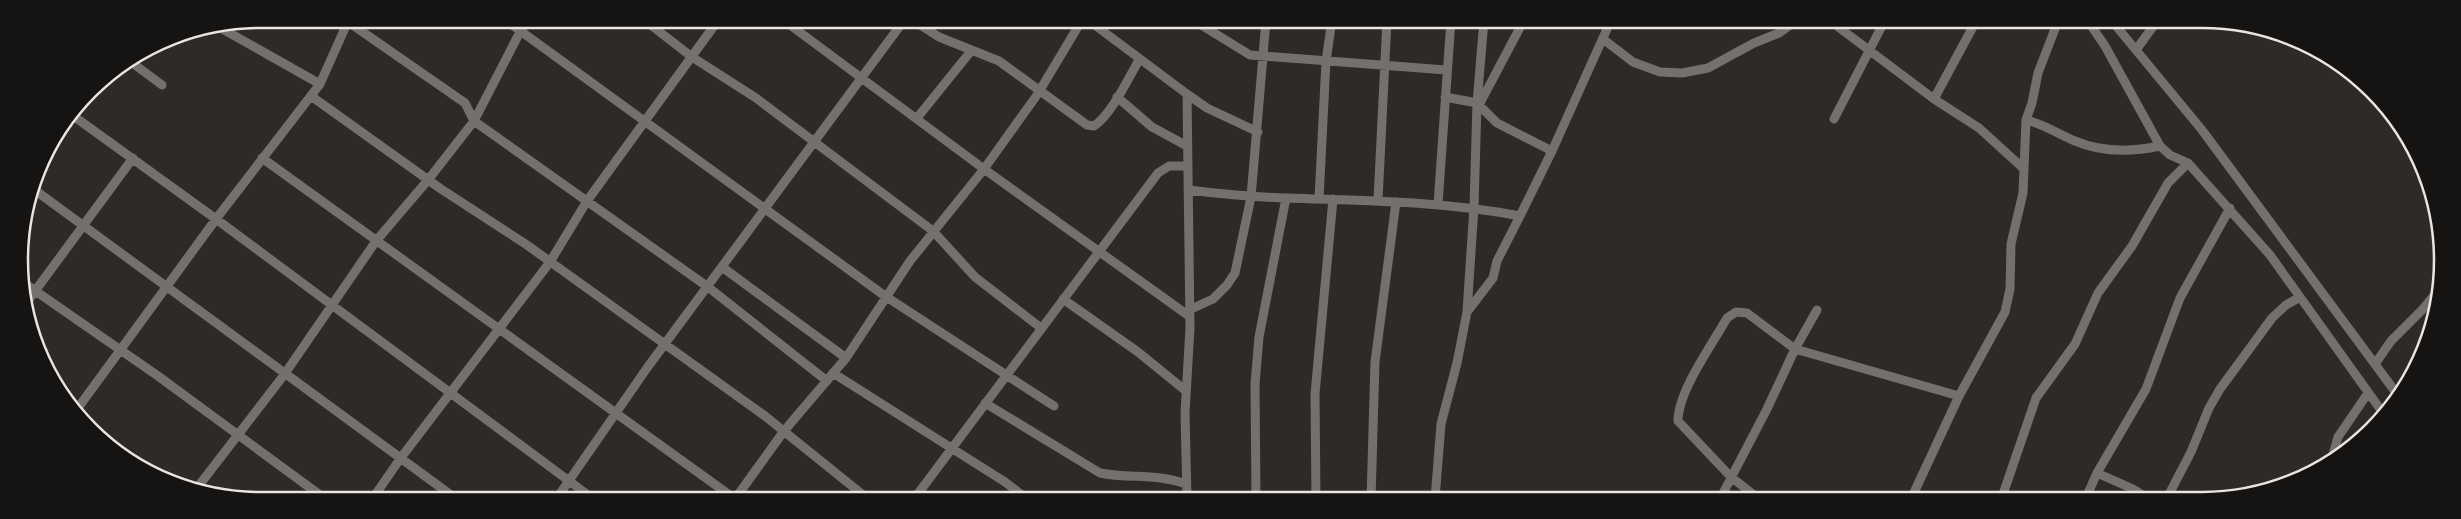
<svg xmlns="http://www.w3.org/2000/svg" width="2461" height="519" font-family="'Public Sans',sans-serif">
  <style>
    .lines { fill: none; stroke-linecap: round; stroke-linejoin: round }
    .minor { stroke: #74706e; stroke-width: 9 }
    .rim { fill: none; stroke: #e9e5e2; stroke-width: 2.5 }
  </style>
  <rect width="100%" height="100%" fill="#302a26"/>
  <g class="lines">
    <path class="minor" d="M344,19L465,103L474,121L708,287L827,381
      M504,19L885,296L1054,406
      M643,19L692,57L756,98L933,231L975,277L1041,328
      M782,19L984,169L1189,316
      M911,19L939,37L999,61L1087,125L1094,126C1111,115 1128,79 1139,60
      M1088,20L1187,94L1207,108L1258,132
      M1193,20L1250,55L1446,70
      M1829,20L1934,99L1979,128L2024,169
      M2088,21L2105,46L2160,146L2170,155L2188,163L2270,255L2383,413
      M2112,21L2202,130L2397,394
      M219,27L320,84
      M1603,39L1633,62L1660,72L1682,73L1708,68L1754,43L1779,33L1797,20
      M2136,50L2157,21
      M131,62L162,85
      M1187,94L1190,328L1185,413L1187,499
      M311,96L441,189L527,245L765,416L868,499
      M1117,97L1152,127L1187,146
      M1445,97L1477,103L1497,123L1552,151
      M1934,99L1976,21
      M1479,105L1524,20
      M72,115L216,219L592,498
      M917,118L971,51
      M1834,119L1885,20
      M2026,120C2044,124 2058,134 2075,141C2103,153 2132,152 2160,146
      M262,158L735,499
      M32,188L455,498
      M1188,190C1221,194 1254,197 1287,198C1365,201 1443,201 1520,216L1497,261L1493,278L1467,312
      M1319,199L1326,61L1332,20
      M1378,200L1387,20
      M1438,204L1451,20
      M1520,216L1552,151L1611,20
      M722,267L846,358
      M24,283L158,376L324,498
      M1063,299L1138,352L1186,391
      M27,302L133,158
      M1189,310L1213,299L1227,285L1235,273L1251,197L1266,20
      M2375,364L2391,341L2422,310L2440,288
      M833,373L1005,482L1027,499
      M985,403L1100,473C1130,479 1156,473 1186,484
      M75,412L216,219L320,84L349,19
      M115,448L146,470
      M2332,458L2338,437L2368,393
      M2097,473L2133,489L2150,500
      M197,488L284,375L376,241L428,180L474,121L521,30L529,19
      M373,498L400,459L550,262L587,201L719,19
      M557,498L647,368L905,19
      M735,499L784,431L846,358L910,261L984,169L1037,95L1082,20
      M914,499L1158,173L1169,166H1186
      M1256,499L1255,384L1259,337L1286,198
      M1316,499L1315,394L1333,199
      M1371,499L1375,362L1396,202
      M1435,499L1441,424L1457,363L1467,312L1474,207L1477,103L1484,20
      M1720,499L1767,409L1795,349L1817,310
      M1759,499L1731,477L1678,421C1678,391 1712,345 1727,318L1736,312L1747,313L1795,349L1959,396
      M1911,499L1959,396L2005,312L2010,289L2011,244L2023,193L2026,120L2032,103L2038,73L2058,21
      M2001,500L2036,398L2075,344L2098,293L2132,246L2168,183L2188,163
      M2085,500L2097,473L2146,389L2180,298L2230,208
      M2166,500L2191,452L2209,408L2220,389L2272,318L2286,305L2300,297"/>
  </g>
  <path d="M0 0H2461V519H0ZM260 28H2202A232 232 0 0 1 2434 260V260A232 232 0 0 1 2202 492H260A232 232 0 0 1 28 260V260A232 232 0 0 1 260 28Z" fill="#161412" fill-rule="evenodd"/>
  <path class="rim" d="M260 28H2202A232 232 0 0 1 2434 260V260A232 232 0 0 1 2202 492H260A232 232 0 0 1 28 260V260A232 232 0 0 1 260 28Z"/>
</svg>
